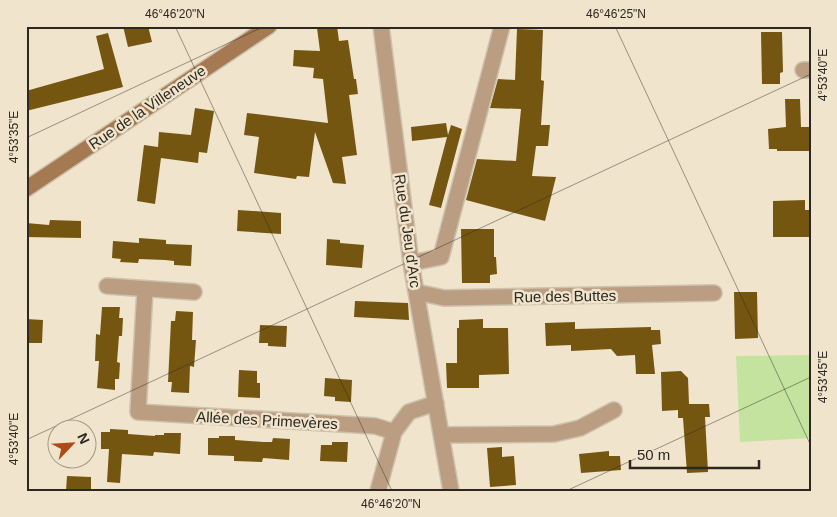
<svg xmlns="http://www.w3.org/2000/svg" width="837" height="517" font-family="Arial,sans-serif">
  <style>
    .green { fill: #c4e39f }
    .building { fill: #755610 }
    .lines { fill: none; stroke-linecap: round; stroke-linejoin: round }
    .street-casing { stroke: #cdc2ae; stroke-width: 18 }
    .secondary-casing { stroke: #cdc2ae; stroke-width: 18 }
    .street { stroke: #bb9d82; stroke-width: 15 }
    .secondary { stroke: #a57951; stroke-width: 15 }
    .ticks { fill: none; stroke: #2d281f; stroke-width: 1; stroke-opacity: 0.45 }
    .labels { text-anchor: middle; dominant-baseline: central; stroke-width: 5; stroke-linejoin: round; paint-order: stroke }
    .street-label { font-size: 15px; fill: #2d281f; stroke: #f0e4cd }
    .neatline { fill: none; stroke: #2d281f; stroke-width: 2 }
    .ticks-label { font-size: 12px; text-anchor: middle; fill: #2d281f }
  </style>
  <rect width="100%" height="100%" fill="#f0e4cd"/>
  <path class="green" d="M811,355V438L740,442L736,356Z"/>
  <path class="building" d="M123,26H148L152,42L128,47Z
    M337,26L339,41L348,40L354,79H356L358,94L349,95L357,155L342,157L346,184L333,183L315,132L309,177L297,176L296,179L254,173L259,137L244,135L247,113L328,123L323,79L313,78L314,68L293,66L294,50L320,51L317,28Z
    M517,29L543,30L541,80L544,81L541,125H550L548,146H536L532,176L556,177L545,221L466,200L477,159L516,161L521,109L490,108L498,79L515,80Z
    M761,32H782L783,72L780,73V84H762Z
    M108,33L123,87L26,111V91L104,69L96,36Z
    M785,99H800L801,127H811V151H777V149H769L768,129L786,127Z
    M195,108L214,111L207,153L199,152L198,163L161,158L155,204L137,201L144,145L158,147L159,132L191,135Z
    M446,123L448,135L451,125L462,129L441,208L429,205L447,137L412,141L411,127Z
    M805,200V210H811V237H773V201Z
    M238,210L281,213V234L237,231Z
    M50,220L81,221V238L26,237V223L49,225Z
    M461,229H494V257H496L497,274L490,275V283H462Z
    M139,238L166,240V244L192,245L191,266L174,265V261L165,260L139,259L138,263L120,262L121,259L112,258L113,241L139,243Z
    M327,239L340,240V243L364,245L362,268L326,265Z
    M734,292H757L758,338L735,339Z
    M355,301L408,303L409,320L354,317Z
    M102,307H120L119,318H123L122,336H119L117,362L120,363L119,379H115V390L97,388L99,361H95L96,334L100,335Z
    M176,311L193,312L192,340H196L194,367L190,366L189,393L171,392L172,382H168L171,321H175Z
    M26,319L43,320L42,343H26Z
    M483,319V328H508L509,374L479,375V388H447L446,363H457V328H459V320Z
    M575,322V329L651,327V330H660L661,344L652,345L655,374H636L635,355L617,356L611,349L571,351V345L546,346L545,323Z
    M260,325L287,326L286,347L268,346V343H259Z
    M239,370L257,371V383H260V398L238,397Z
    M681,371L688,378L689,404H709L710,417H705L708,472L687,473L683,418H678V410L662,411L661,372Z
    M325,378L352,380L351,402L335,401V397L324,396Z
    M110,429L128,430V434L155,436V435H164V433H181L180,454L154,452L153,456L122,454L120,483L107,482L109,449H101V432H110Z
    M219,436H235V440L263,442H272L273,438L290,439L289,460L263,458L262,462L234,461V456L208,455V438H219Z
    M332,442H348L347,462L320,461L321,445H332Z
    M502,447V457L514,456L516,485L490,487L487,448Z
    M609,451V456H620L621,470L581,473L579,454Z
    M67,476L91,477V491H66Z"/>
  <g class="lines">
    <g class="street-casing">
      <path id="street" d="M381,26L411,263L451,491
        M803,70H811
        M411,263L441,257L502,26
        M107,286L194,292
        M145,289L138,412L375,426L394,432
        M416,292L444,298L714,293
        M442,435L554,434L580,428L614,410
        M378,491L394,432L409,412L436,403"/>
    </g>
    <g class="secondary-casing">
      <path id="secondary" d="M26,189L269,26"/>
    </g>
    <use href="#street" class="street"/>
    <use href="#secondary" class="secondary"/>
  </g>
  <path class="ticks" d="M175,26L392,491M615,26L811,446M26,138L265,26M26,440L811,74M566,491L811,377"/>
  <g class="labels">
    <g class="street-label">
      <text transform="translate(147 107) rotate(-34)">Rue de la Villeneuve</text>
      <text transform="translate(408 231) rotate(82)">Rue du Jeu d'Arc</text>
      <text transform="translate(565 296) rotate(-1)">Rue des Buttes</text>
      <text transform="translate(267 420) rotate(3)">Allée des Primevères</text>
    </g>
  </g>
  <rect width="837" height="517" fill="none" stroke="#f0e4cd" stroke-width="55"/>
  <g transform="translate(72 444) rotate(65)"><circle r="24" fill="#f0e4cd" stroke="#a29987"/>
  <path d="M0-4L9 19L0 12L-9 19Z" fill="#af4b17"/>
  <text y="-8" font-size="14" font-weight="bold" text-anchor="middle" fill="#2d281f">N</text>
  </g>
  <path d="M630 460v8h129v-8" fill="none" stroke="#2d281f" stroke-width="2.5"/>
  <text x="637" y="460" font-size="15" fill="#2d281f" stroke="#f0e4cd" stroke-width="4" paint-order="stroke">50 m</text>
  <rect x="28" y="28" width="782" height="462" class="neatline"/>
  <g class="ticks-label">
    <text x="175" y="18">46°46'20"N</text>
    <text x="616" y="18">46°46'25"N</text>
    <text transform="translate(823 75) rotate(-90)" y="4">4°53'40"E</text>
    <text transform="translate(14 137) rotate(-90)" y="4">4°53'35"E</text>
    <text transform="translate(823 377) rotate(-90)" y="4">4°53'45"E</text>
    <text transform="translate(14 439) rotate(-90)" y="4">4°53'40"E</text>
    <text x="391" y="508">46°46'20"N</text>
  </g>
</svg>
